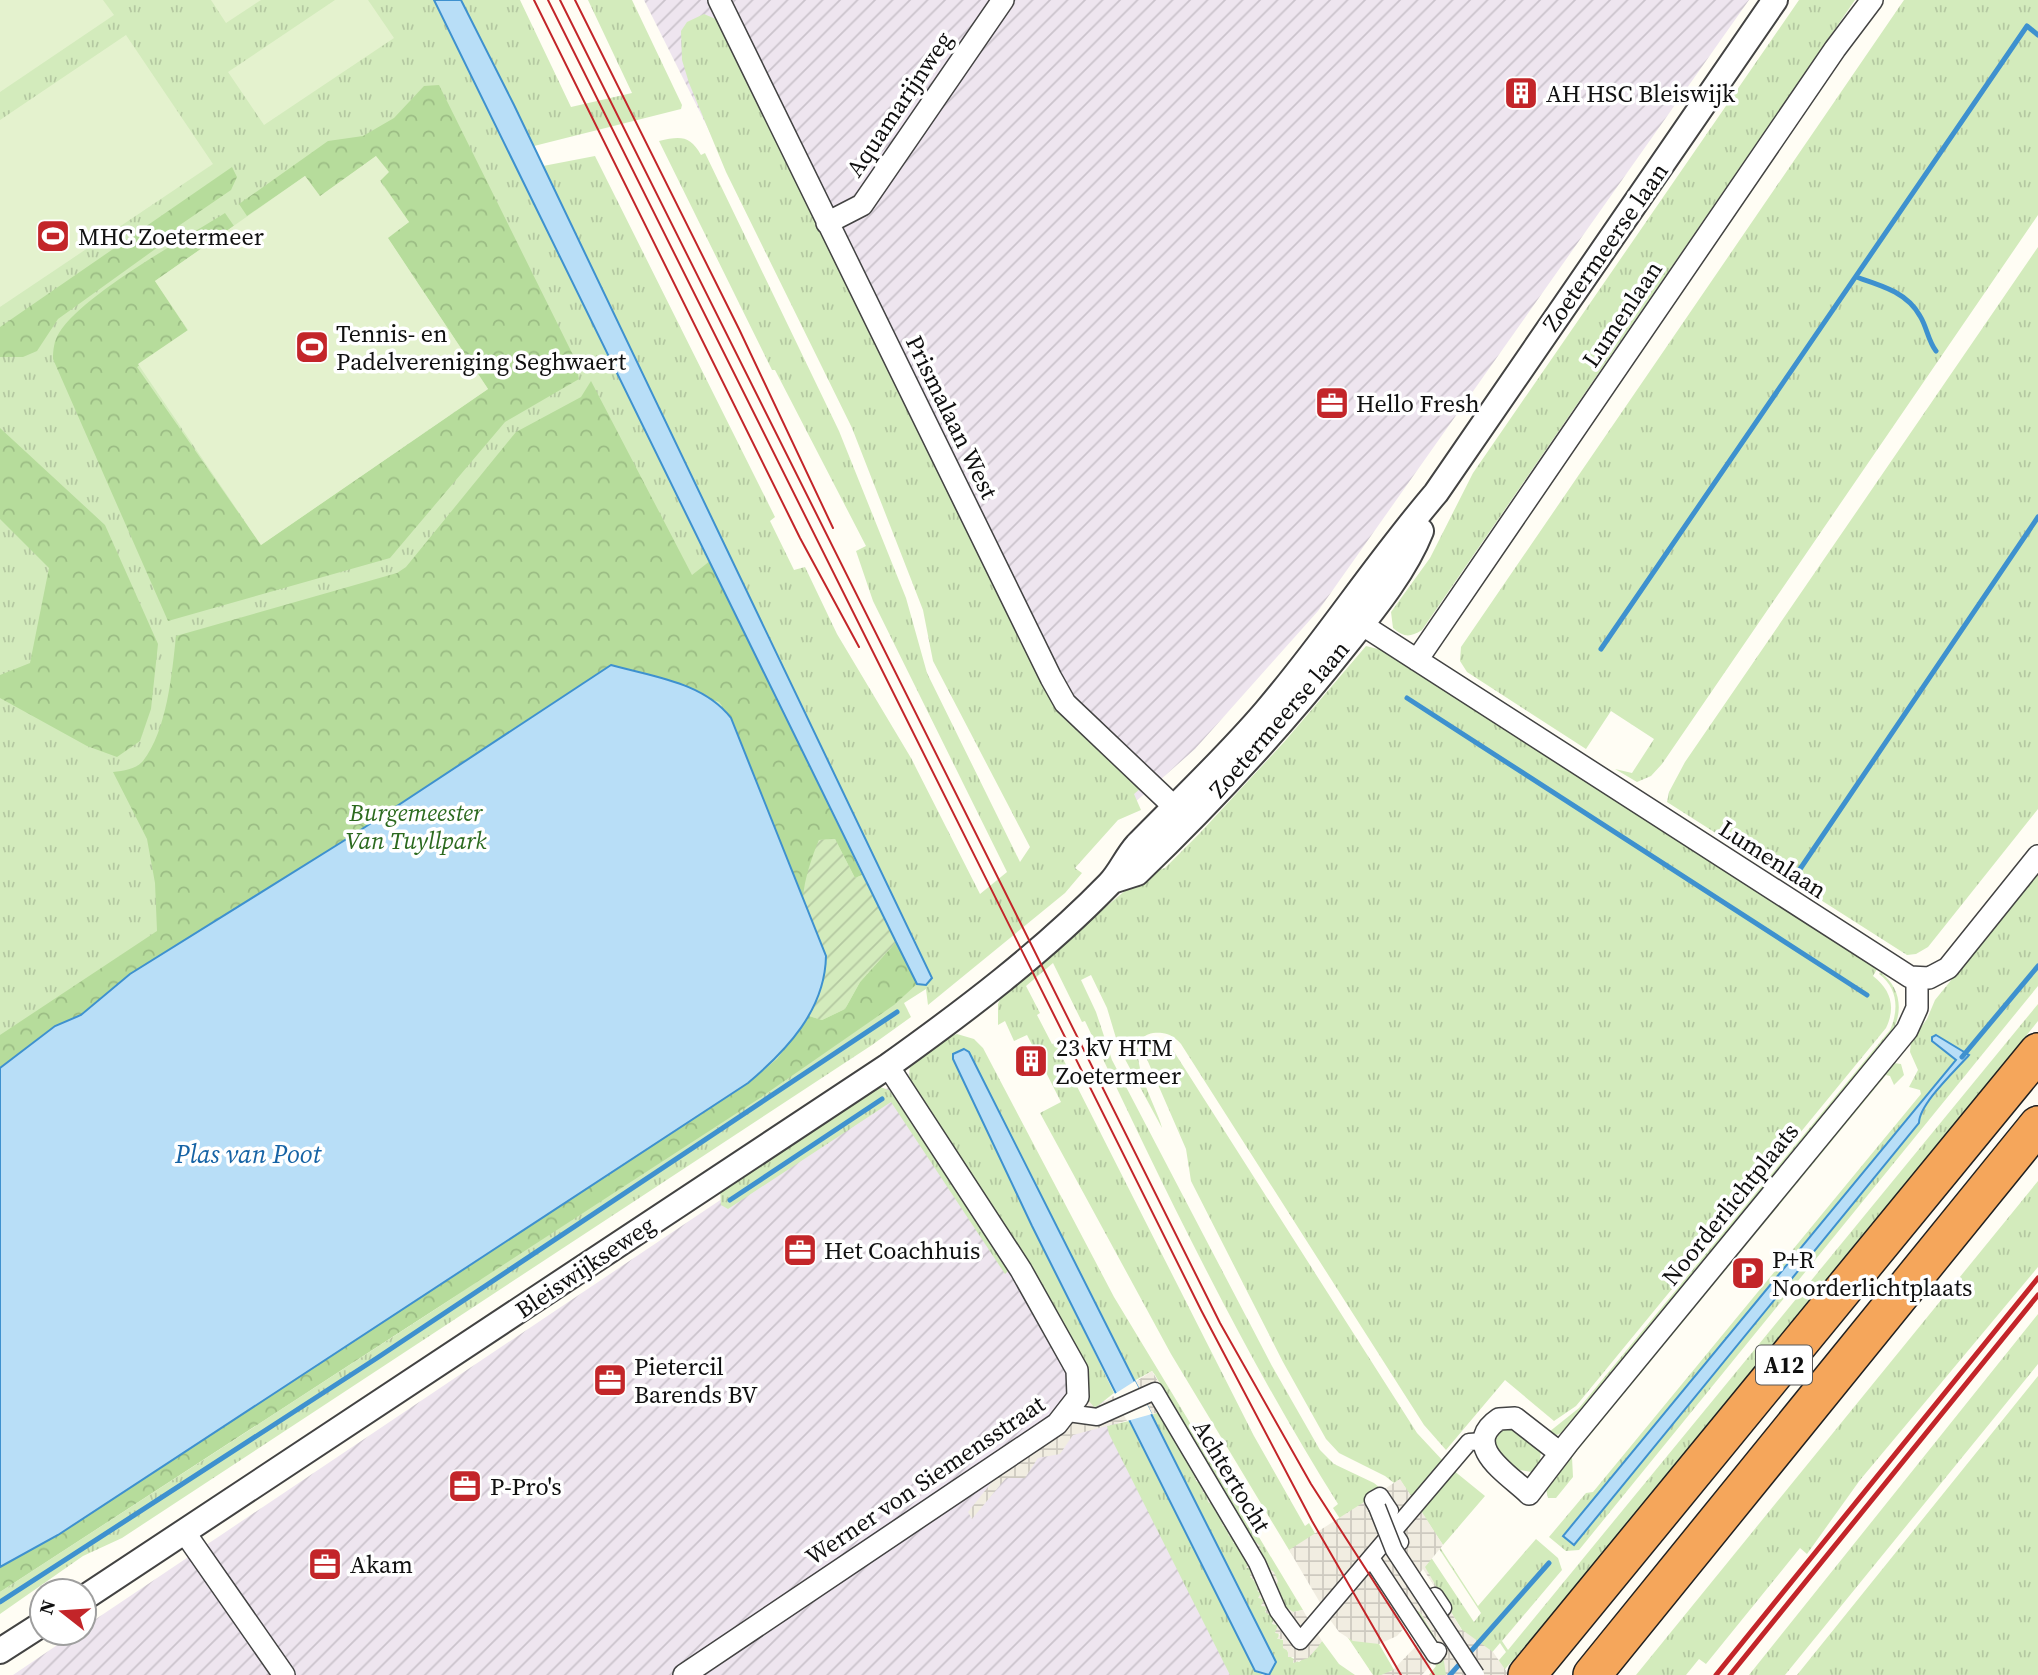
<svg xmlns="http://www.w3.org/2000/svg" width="2038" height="1675" font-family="'Source Serif 4',serif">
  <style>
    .industrial { fill: url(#industrial-furrows) }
    .grass { fill: url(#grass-tufts); fill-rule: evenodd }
    .forest { fill: url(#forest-crowns) }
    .garden { fill: url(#garden-furrows) }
    .pitch { fill: #e4f2ce }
    .plaza { fill: url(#plaza-grid); fill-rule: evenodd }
    .water { fill: #b8def7; stroke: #3e91cf; stroke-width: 2 }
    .pier { fill: #fffdf4 }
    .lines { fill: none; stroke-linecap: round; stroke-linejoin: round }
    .stream { stroke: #3e91cf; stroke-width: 5 }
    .pedestrian-casing { stroke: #434343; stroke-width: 19 }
    .minor-casing { stroke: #434343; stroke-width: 24 }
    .tertiary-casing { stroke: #434343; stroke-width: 28 }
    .motorway-casing { stroke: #212121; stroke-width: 40 }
    .pedestrian { stroke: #fff; stroke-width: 16 }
    .minor { stroke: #fff; stroke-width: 21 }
    .tertiary { stroke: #fff; stroke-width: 24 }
    .motorway { stroke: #f5a65b; stroke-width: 37 }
    .tram { stroke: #c32529; stroke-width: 2 }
    .rail { stroke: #c32529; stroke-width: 5 }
    .pedestrian-bridge-casing { stroke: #434343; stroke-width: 19; stroke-linecap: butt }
    .pedestrian-bridge { stroke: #fff; stroke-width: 16 }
    .labels { text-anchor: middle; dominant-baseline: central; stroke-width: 7; stroke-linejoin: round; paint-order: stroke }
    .shield { fill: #fff; stroke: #585858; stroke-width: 2 }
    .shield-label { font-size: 23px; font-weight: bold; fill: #101010 }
    .poi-label { font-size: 24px; fill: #101010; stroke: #fff; text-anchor: start }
    .street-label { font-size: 24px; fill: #101010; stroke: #fff }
    .park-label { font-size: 24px; font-style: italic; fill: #2c6a1f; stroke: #fff }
    .water-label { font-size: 26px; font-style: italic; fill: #1663a5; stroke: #fff }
  </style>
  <defs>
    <pattern id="industrial-furrows" width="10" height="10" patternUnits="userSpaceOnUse" patternTransform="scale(1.75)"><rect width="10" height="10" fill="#eee5ef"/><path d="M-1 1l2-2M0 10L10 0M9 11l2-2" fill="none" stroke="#cbc3cc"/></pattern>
    <pattern id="grass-tufts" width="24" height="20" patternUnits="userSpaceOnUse" patternTransform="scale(1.75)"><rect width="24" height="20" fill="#d3ebbc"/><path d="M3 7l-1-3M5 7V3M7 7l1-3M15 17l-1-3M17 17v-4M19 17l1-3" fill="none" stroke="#b4c8a1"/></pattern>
    <pattern id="forest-crowns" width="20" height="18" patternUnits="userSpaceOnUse" patternTransform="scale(1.75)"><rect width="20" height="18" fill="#b6dc9b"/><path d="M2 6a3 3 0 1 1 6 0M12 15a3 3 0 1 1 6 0" fill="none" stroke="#9bbc84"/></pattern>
    <pattern id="garden-furrows" width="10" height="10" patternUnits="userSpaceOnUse" patternTransform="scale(1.75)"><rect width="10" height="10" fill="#d3ebbc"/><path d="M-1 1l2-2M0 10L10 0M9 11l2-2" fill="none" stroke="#b4c8a1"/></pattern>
    <pattern id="plaza-grid" width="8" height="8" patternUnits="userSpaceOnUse" patternTransform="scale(1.75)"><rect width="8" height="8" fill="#f1ede1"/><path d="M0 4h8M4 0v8" fill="none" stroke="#cecac0"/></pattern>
  </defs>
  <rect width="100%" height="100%" fill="#fffdf4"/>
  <path class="industrial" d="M644,0H1749L1318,611L1195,749L1072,858Z
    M914,1070L1050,1316L1117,1421L1248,1675H13L75,1633H84V1627Z"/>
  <path class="grass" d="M0,0H441L632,353L543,166L595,156L775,517L770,521L794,570L805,567L837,634L911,758L980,894L1007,872L873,601L856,551L866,546L775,370H772L659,141C680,136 690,135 701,155L705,153L839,431L906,598L927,673L1020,862L1030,847L933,661L923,610L852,428L726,172L689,83L682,60L681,31L687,22L704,14L718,20L1042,685L1063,714L1140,789L1134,794L1141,810L1118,820L1075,868L1082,873L1065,893L928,1005L926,989L904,1003L911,1017L872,1045L122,1538L83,1556L0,1614V1592L465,1290L0,1587Z
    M461,0H520L571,107L632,93L588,0H632L682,105L681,109L534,146Z
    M1799,0H1855L1422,630C1409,638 1404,637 1393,628L1391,612L1430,558L1473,473Z
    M1904,0H2038V215L1662,764L1651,776L1637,782L1615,769L1632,773L1654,739L1611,711L1586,749L1467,672L1460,661L1461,647Z
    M2038,247V809L1928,947L1916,954L1907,955L1667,802L1669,792L1685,762Z
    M1366,646L1386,651L1877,969L1873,976C1891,990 1896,1007 1886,1028L1576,1406L1554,1421L1505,1380L1446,1450L1424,1425L1181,1044C1176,1038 1170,1034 1162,1033C1109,1029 1159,1109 1162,1128L1119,1048L1107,1008L1091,975L1081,980L1096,1012L1112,1060L1272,1366L1320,1450L1334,1464L1374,1483L1391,1497L1474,1622L1481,1613L1398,1486L1385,1476L1339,1453L1326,1439L1283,1362L1191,1181L1186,1149L1146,1057C1147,1044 1161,1040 1171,1047L1417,1433L1444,1462L1413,1499L1400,1480L1397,1481L1478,1606L1536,1539L1558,1558L1562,1570L1502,1641L1508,1650L2038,1004V1021L1646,1506L1514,1659L1524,1675L1512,1661L1500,1675H1486L1506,1652L1500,1643L1473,1675H1429L1436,1666L1333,1508L1338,1504C1241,1350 1161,1182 1085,1021L1082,1022L1053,963L1026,986L1040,1013L1037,1015L1052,1044L1055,1043L1254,1436L1305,1526L1309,1523L1397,1675H1373L1289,1550L1171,1354L1040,1113L1061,1102L1027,1035L1014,1041L1005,1021L998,1025V1004L1002,994L1145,874L1165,868L1200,833L1285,741ZM1376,1493L1464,1633L1445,1654L1420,1612L1401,1602L1377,1520Z
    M2038,873V986L1579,1550L1566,1551L1549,1537L1586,1493L1593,1492L1921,1094L1920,1090L1909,1087L1918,1070L1910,1052L1911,1041L1927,1019L1935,1000ZM1932,1041L1969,1055C1955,1071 1920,1104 1919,1124L1573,1545L1564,1536L1956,1060Z
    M1880,972C1901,987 1904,1012 1891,1034L1565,1431L1557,1435L1549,1432L1579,1408L1890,1030C1899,1010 1898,988 1879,974Z
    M957,1034L974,1039L983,1048L1114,1297L1303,1610L1293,1612L1283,1606L1273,1573L1267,1569L1259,1546L1249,1537L1155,1375L1152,1371L1134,1381L969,1052L953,1059L1114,1393L1095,1408L1087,1401L1088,1380L1046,1294L909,1078L910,1063L945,1038Z
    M1894,1063L1901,1064L1904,1075L1894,1085L1890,1076L1886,1075L1572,1457L1573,1477L1556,1498H1548L1546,1489L1578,1443Z
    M877,1086L889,1090L895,1098L1008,1271L1005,1274L891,1102L728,1209L721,1205L720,1189Z
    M2038,1181V1267L1860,1480L1807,1554L1800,1548L1706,1664L1699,1659L1686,1675H1636Z
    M2038,1314V1364L1785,1675H1749Z
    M2038,1376V1675H1797Z
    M1159,1412L1196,1475V1481L1201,1483L1209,1502L1215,1506L1234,1538L1233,1543H1237L1252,1568L1251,1577L1262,1591L1260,1598L1265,1599L1263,1606H1267L1266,1611L1275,1619L1272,1624L1278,1625L1279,1639L1284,1640L1289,1656L1299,1662L1322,1641L1339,1664L1355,1675H1268L1275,1662L1151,1415Z
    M1129,1421L1255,1671L1263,1675H1230L1109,1434L1107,1426Z
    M1511,1427L1541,1449L1540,1462L1532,1472L1514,1469L1494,1447C1495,1435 1499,1430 1511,1427Z
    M1453,1470L1485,1496L1443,1545L1419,1509Z"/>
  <path class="forest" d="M439,85L573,355L579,379L505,422L390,558L168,621L53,359C53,350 54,341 59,333C83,294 184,239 225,213L234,226L155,281L188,331L137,367L261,545L488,389L387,237L409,222L380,180L376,156L320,197L305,176L247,216L239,204L328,141L363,136L394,118L424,86Z
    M232,167L237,177L231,190L177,227L172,237L58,319L37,351L23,357H0V327Z
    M591,381L692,575L710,561L862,875L855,878L835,839L819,840L803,898L731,718L719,702L611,665L353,835L130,974L81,1015L55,1026L0,1068V1035L157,931L155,883L147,839L113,772C124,771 136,769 143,761C167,730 172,674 176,636L397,573L406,567L516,432L581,397Z
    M0,428L105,525L158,644L151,709L140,741L117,757L87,746L0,698V675L30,663L49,568L0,519Z
    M896,942L917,984L894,1005L760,1098L0,1592V1567L58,1535L748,1083L777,1059L809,1016L822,1020L845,1009L860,982Z"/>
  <path class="garden" d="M835,839L855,878L862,875L896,942L860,982L845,1009L822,1020L809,1016C823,993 830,965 819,938C814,925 803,913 803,898C804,880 812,856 819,840Z"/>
  <path class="pitch" d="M0,0H103L114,15L0,92Z
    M211,0H261L226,23Z
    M335,0H368L394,38L264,125L228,72Z
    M126,35L213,164L0,307V120Z
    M376,156L389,172L380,181L409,222L388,238L488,389L261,545L138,364L188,330L155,281L305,176L320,196Z"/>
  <path class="plaza" d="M1152,1371L1249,1536L1261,1547L1259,1549L1268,1564L1265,1566L1274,1572L1278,1581L1276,1586L1280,1591L1282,1604L1293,1612L1303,1610L1309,1621L1322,1606L1289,1550L1400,1479L1413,1499L1472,1433L1471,1442L1420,1509L1443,1545L1425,1567L1461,1629L1493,1652L1509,1675H1446L1442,1648L1420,1612L1409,1605L1406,1626L1397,1636L1379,1644L1353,1641L1339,1632L1328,1617L1316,1631L1322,1641L1318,1647L1308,1658L1293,1663L1294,1657H1288V1651L1283,1648V1639H1277L1280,1634L1275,1633L1278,1624H1272L1274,1618L1265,1612L1268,1607L1261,1606L1264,1599L1258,1598L1262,1591L1258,1592L1255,1580L1250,1577L1252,1568H1246L1249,1563L1237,1543L1233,1542L1235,1540L1228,1535L1230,1532L1226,1531L1228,1528L1222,1525L1225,1522L1218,1512H1215V1506L1208,1502L1206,1492L1203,1493L1201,1483L1195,1479L1194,1471L1159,1412L1073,1435L1060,1454L1038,1458L1025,1478H1006L972,1519L968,1512L1000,1472L1072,1423L1088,1400L1095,1408ZM1423,1569L1439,1593L1431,1598L1417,1577Z
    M1420,1642L1440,1654L1422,1675H1381L1393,1670Z"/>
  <path class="water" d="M434,0H461L514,105L932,978L926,985L917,984L896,942Z
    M611,665C653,677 703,682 731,718L826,956C825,1010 787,1050 748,1083L58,1535L0,1567V1068L55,1026L81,1015L130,974L353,835Z
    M1936,1035L1969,1055C1956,1070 1919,1104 1919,1123L1574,1545L1563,1536L1956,1060L1932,1041V1037Z
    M964,1049L969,1052L1276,1662L1269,1675L1255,1671L1032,1226L953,1059V1054Z"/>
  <path class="pier" d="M1135,1381L1152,1414L1127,1421L1113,1395Z"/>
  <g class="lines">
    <path class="stream" d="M1856,277C1880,285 1907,292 1920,316C1927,327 1928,341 1936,351
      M1601,649L2027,26L2038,35
      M1407,698L1867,995
      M1796,875L2038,517
      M1962,1057L2038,966
      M730,1200L882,1099
      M0,1602L377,1358L897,1012
      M1450,1675L1549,1563"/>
    <g class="pedestrian-casing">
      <path id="pedestrian" d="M1068,1413L1097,1417L1155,1391L1257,1563L1278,1611L1300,1641L1469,1442L1484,1441
        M1377,1507L1373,1500L1380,1496L1390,1511L1383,1516L1400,1542
        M1371,1558L1435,1655L1438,1651
        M1435,1596L1443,1608L1435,1613"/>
    </g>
    <g class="minor-casing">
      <path id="minor" d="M719,0L1051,678L1065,703L1186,818
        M827,223L862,205L1003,0
        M1351,614L1372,631L1910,977L1929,978L1948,968L2038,856
        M1417,660L1835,49L1872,0
        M1560,1453L1515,1418L1499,1419C1459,1446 1510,1475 1529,1494L1568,1443L1907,1030L1917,1008V979
        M185,1533L284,1675
        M684,1675L1057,1424L1078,1397L1077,1370L1021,1270L888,1066"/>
    </g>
    <g class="tertiary-casing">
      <path id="tertiary" d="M1112,881L1137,873C1212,801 1283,724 1347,643C1374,609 1405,571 1421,531
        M84,1598L888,1066C965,1011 1043,952 1109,884C1120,873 1126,857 1137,845C1180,801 1226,758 1266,711C1326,641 1376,563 1436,493L1775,0
        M0,1651L42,1624"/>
    </g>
    <g class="motorway-casing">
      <path id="motorway" d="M1527,1675L2038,1052
        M1592,1675L2038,1125"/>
    </g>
    <use href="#pedestrian" class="pedestrian"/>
    <use href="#minor" class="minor"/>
    <use href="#tertiary" class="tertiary"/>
    <use href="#motorway" class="motorway"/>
    <path class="tram" d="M534,0L800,538L859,647
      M548,0L1201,1310L1312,1521L1401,1675
      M560,0L1220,1323L1311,1484L1434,1675
      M575,0L739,329L833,528"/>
    <path class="rail" d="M1716,1675L2038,1278
      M1730,1675L2038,1295"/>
    <g class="pedestrian-bridge-casing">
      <path id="pedestrian-bridge" d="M1377,1507L1394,1550L1476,1675"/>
    </g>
    <use href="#pedestrian-bridge" class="pedestrian-bridge"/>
  </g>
  <defs>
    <g id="building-square" transform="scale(1.75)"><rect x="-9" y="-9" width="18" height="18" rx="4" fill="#c32529" stroke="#fff"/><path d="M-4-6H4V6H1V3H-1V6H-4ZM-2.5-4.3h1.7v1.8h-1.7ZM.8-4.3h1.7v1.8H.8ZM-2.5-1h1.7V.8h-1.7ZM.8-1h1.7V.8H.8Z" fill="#fff"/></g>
    <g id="stadium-square" transform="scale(1.75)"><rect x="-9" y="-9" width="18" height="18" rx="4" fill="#c32529" stroke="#fff"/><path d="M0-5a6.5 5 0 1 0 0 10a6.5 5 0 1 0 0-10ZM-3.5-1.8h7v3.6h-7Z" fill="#fff"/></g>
    <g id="office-square" transform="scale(1.75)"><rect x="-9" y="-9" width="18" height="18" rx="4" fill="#c32529" stroke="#fff"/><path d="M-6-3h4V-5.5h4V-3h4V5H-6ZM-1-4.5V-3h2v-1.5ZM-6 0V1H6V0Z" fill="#fff"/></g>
    <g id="parking-square" transform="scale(1.75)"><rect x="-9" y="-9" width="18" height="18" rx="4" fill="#c32529" stroke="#fff"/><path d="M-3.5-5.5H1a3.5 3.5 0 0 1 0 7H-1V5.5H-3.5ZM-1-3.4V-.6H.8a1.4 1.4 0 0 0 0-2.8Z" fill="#fff"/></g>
  </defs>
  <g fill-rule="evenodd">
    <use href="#building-square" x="1521" y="93"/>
    <use href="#stadium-square" x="53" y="236"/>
    <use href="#stadium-square" x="312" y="347"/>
    <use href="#office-square" x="1332" y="403"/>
    <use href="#building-square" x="1031" y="1061"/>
    <use href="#office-square" x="800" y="1250"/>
    <use href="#parking-square" x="1748" y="1273"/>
    <use href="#office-square" x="610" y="1380"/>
    <use href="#office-square" x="465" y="1486"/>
    <use href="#office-square" x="325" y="1564"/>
  </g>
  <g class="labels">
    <rect class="shield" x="1756" y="1345.5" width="56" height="39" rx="5"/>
    <g class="shield-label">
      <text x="1784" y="1365">A12</text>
    </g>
    <g class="poi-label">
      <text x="1546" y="93">AH HSC Bleiswijk</text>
      <text x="78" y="236">MHC Zoetermeer</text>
      <text x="336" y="333">Tennis- en<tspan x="336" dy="28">Padelvereniging Seghwaert</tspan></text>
      <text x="1356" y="403">Hello Fresh</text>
      <text x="1056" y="1047">23 kV HTM<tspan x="1056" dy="28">Zoetermeer</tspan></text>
      <text x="824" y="1250">Het Coachhuis</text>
      <text x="1772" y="1259">P+R<tspan x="1772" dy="28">Noorderlichtplaats</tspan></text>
      <text x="634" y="1366">Pietercil<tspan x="634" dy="28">Barends BV</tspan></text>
      <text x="490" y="1486">P-Pro's</text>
      <text x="350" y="1564">Akam</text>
    </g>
    <g class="street-label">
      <text transform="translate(899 104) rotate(-56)">Aquamarijnweg</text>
      <text transform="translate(1605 247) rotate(-55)">Zoetermeerse laan</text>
      <text transform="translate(1622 314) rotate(-56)">Lumenlaan</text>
      <text transform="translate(952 417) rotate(64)">Prismalaan West</text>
      <text transform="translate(1279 719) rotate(-49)">Zoetermeerse laan</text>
      <text transform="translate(1773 859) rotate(33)">Lumenlaan</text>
      <text transform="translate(1730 1204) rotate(-51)">Noorderlichtplaats</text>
      <text transform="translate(585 1267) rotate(-34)">Bleiswijkseweg</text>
      <text transform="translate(1232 1476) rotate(59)">Achtertocht</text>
      <text transform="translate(925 1480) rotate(-34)">Werner von Siemensstraat</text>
    </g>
    <g class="park-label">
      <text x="416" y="812">Burgemeester<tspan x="416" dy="28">Van Tuyllpark</tspan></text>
    </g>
    <g class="water-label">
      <text x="248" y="1154">Plas van Poot</text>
    </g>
  </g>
  <g transform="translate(63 1612) rotate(287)"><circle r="33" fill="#ffffff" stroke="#9f9f9f" stroke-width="2"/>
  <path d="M0-5L12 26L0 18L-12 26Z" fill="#c32529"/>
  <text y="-10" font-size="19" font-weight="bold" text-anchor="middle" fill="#101010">N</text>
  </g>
</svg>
